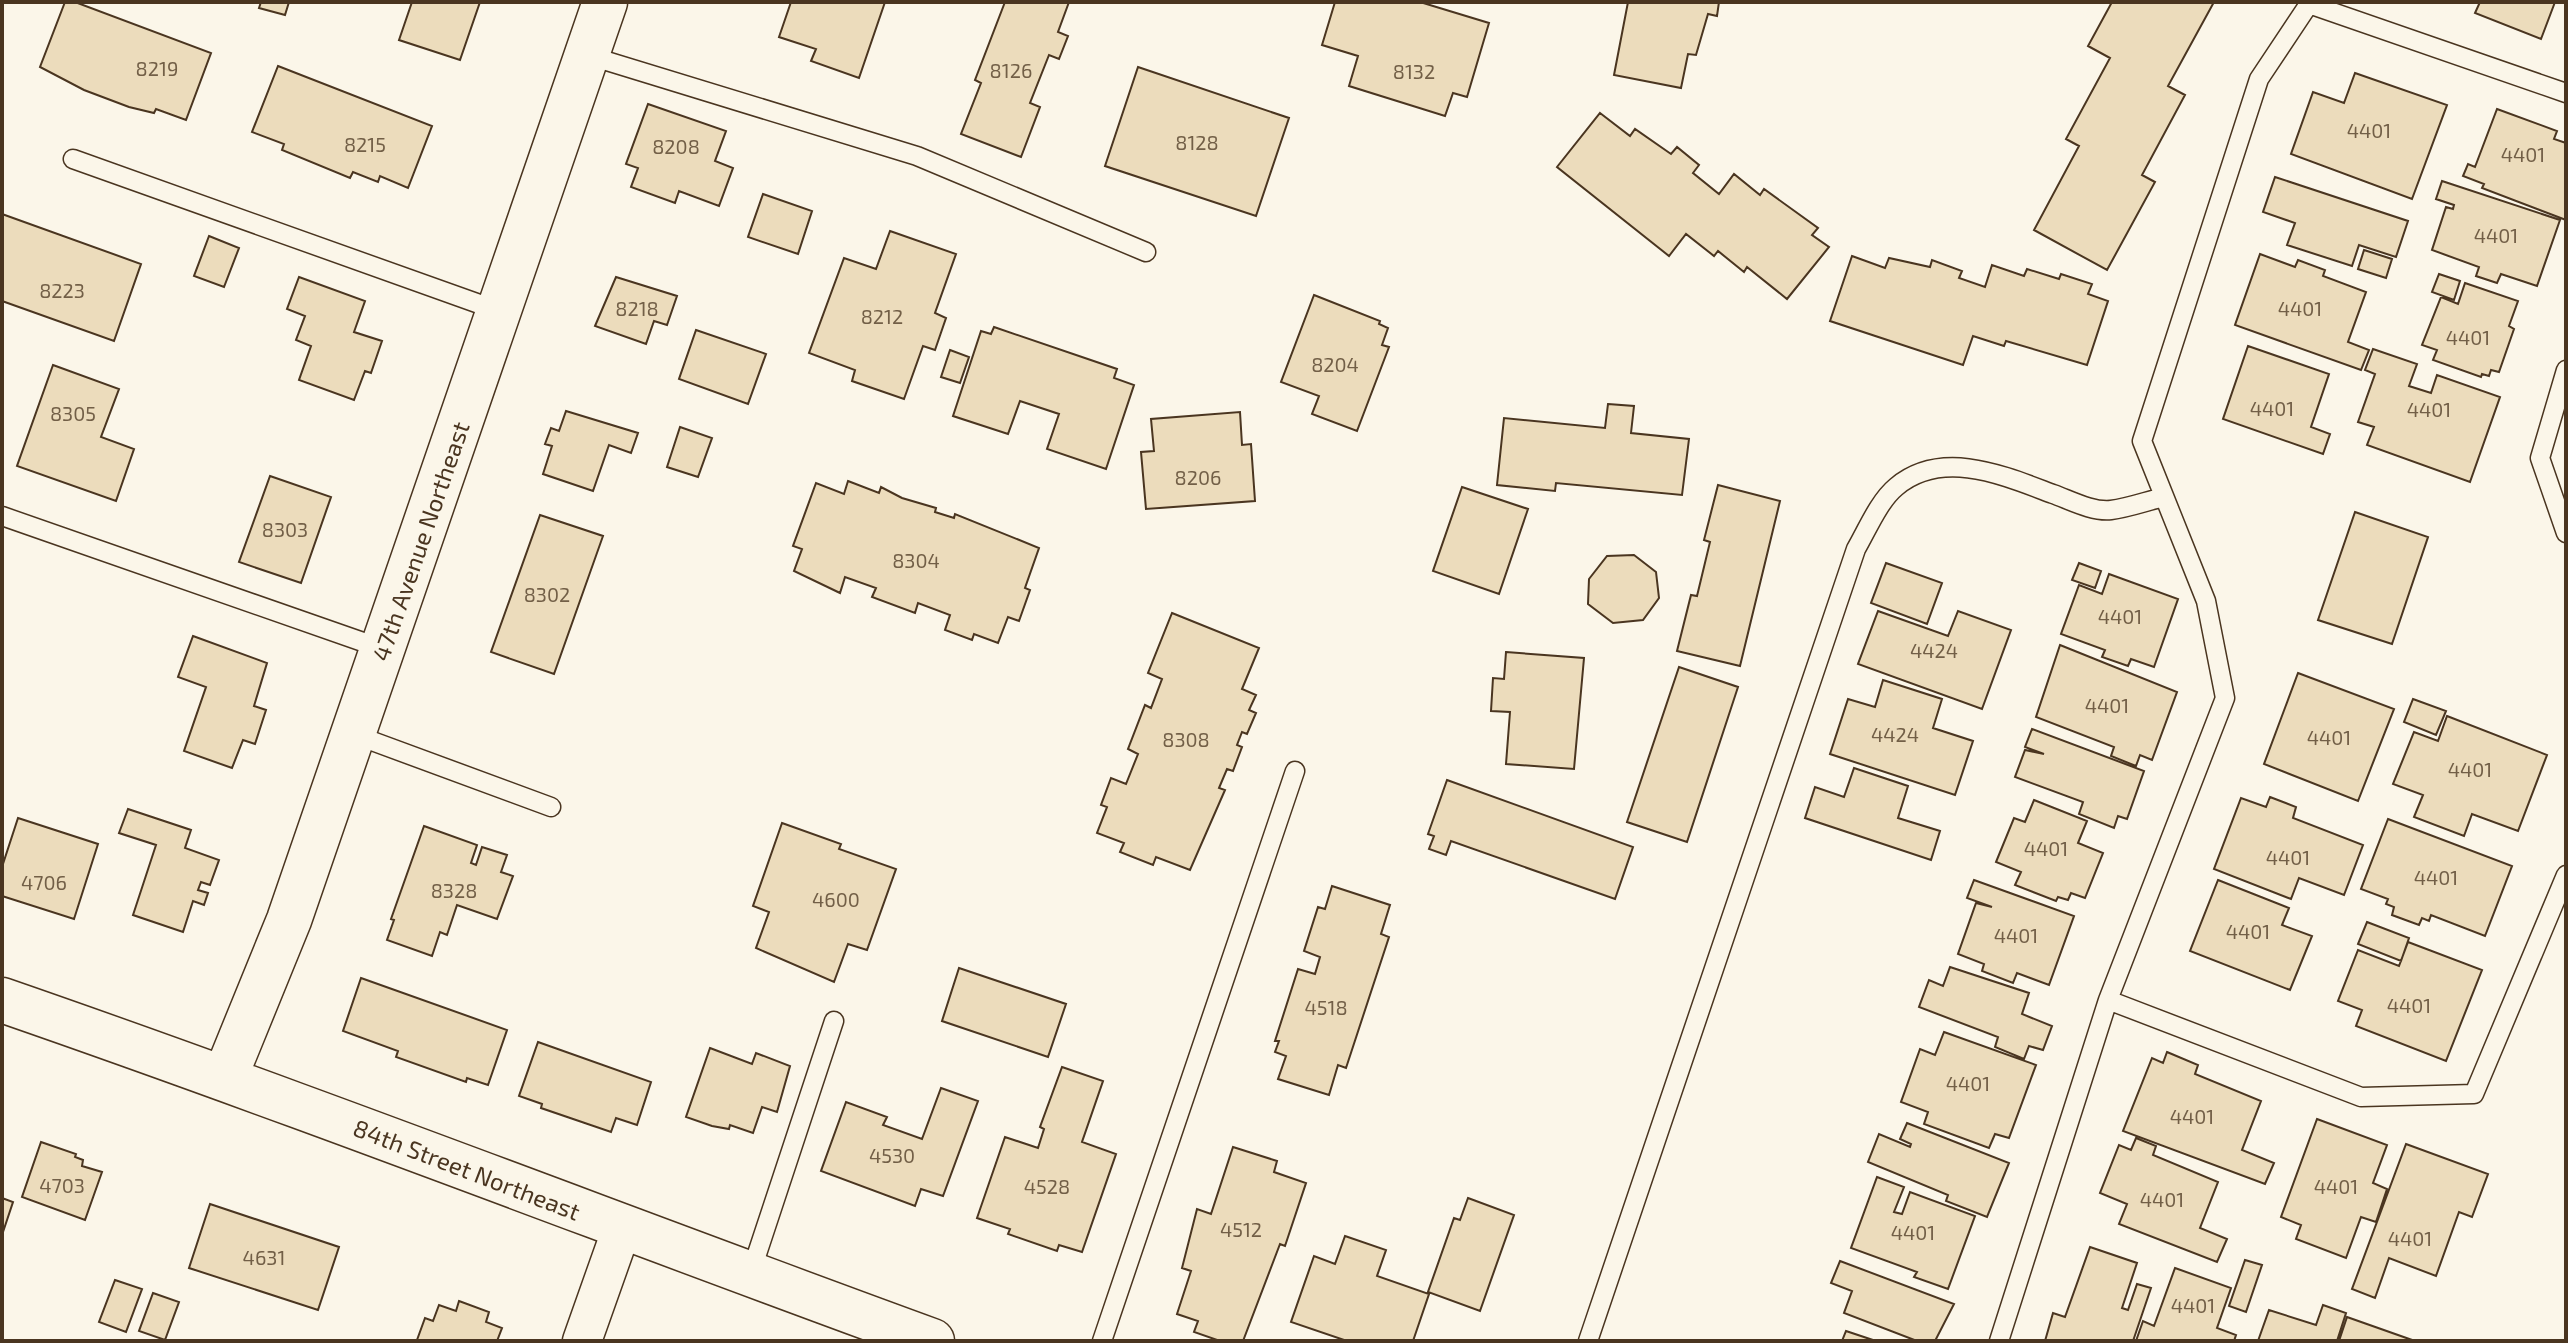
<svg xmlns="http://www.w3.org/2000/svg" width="2568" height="1343" font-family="'Exo 2',sans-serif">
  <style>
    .building { fill: #ecdcbc; stroke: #4a3520; stroke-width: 2 }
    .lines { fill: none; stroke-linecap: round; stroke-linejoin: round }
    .lane-casing { stroke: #4a3520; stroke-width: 21 }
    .street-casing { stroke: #4a3520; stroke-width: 41 }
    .secondary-casing { stroke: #4a3520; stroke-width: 47 }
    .lane { stroke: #fbf6e9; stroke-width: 18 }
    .street { stroke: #fbf6e9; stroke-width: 38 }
    .secondary { stroke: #fbf6e9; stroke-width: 44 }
    .labels { text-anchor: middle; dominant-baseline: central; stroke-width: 6; stroke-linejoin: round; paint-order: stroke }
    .number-label { font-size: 20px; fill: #725f47 }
    .street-label { font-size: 24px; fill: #4a3520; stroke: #fbf6e9 }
  </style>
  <rect width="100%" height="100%" fill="#fbf6e9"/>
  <path class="building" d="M65,2H75L211,53L186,120L156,109L154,113L129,107L84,90L40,67Z
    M261,2H289L285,15L259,8Z
    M412,2H480L460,60L399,40Z
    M791,2H885L859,78L811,61L816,49L779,37Z
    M1005,2H1069L1058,32L1068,36L1059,59L1049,55L1030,103L1040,107L1021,157L961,134L981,83L975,80Z
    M1335,2H1420L1489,23L1467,97L1453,93L1445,116L1349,86L1358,56L1322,45Z
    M1628,2H1719L1717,16L1708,14L1696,55L1688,54L1681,88L1614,75Z
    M2112,2H2214L2168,86L2185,95L2142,175L2155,182L2107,270L2034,230L2079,146L2066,139L2110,58L2088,46Z
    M2480,2H2555L2541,39L2475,13Z
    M278,66L432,126L408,188L380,176L378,182L353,172L350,178L282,150L284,144L252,132Z
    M1138,67L1289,118L1256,216L1105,166Z
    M2355,73L2447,105L2412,199L2291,154L2313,92L2344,103Z
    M648,104L726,131L715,161L733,168L719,206L679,191L675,203L631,187L638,168L626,164Z
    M2497,109L2557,131L2554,139L2566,143V220L2482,188L2484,184L2463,176L2468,164L2475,167Z
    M1600,113L1630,136L1635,129L1671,154L1677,147L1699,165L1693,173L1719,194L1734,174L1760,195L1764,189L1818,228L1812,235L1829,247L1787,299L1747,267L1744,272L1718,251L1714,256L1686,234L1669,256L1557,167Z
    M2275,177L2408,221L2396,257L2359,245L2352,266L2287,245L2295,223L2263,212Z
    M2442,181L2560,220L2537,286L2501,274L2497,283L2476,276L2479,267L2432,250L2446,207L2453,209L2454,205L2436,199Z
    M763,194L812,211L798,254L748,237Z
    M2,214L141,264L114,341L2,301Z
    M890,231L956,254L935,313L946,318L935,350L923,346L904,399L852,381L855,370L809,353L844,258L876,269Z
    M209,236L239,248L224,287L194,276Z
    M2364,250L2392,259L2386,278L2358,269Z
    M2260,254L2295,267L2298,260L2325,270L2323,276L2366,292L2348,342L2369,350L2361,370L2235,325Z
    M1852,256L1885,268L1889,258L1930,267L1932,260L1962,271L1959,278L1985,287L1992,265L2024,276L2027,269L2059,279L2061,274L2092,284L2088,294L2108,301L2087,365L2006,341L2004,346L1973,336L1963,365L1830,321Z
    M2439,274L2460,281L2454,300L2432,292Z
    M299,277L365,301L354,332L382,341L371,373L365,371L354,400L299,380L311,346L296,340L305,316L287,309Z
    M616,277L677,296L667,325L654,321L646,344L595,326Z
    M2465,283L2518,301L2509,326L2514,329L2499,372L2491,370L2489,376L2482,374L2481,377L2433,360L2437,350L2422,345L2441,297L2458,304Z
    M1314,295L1380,321L1379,324L1388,328L1382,345L1389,347L1357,431L1312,414L1319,396L1281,382Z
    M994,327L1117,369L1114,378L1134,385L1106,469L1047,449L1059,414L1020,401L1008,434L953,416L981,331L991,334Z
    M696,330L766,354L748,404L679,379Z
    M2248,346L2329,374L2311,427L2330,434L2323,454L2223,419Z
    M2373,349L2417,364L2409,386L2431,393L2437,375L2500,397L2470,482L2367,445L2374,427L2358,422L2375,374L2365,370Z
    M950,350L969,357L960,383L941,377Z
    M53,365L119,389L101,437L134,449L116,501L17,466Z
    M1608,404L1634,406L1631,433L1689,439L1682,495L1556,483L1555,491L1497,485L1504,418L1605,428Z
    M566,411L638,433L631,453L609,445L593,491L543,474L552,446L545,444L551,428L559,431Z
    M1240,412L1242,445L1251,444L1255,501L1146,509L1141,452L1154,451L1151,419Z
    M680,427L712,438L698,477L667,467Z
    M270,476L331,497L301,583L239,562Z
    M848,481L879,493L881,487L902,498L936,508L935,512L954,518L955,514L1039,548L1025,588L1030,590L1019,621L1008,617L998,643L974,634L972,640L945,630L950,615L918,603L915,613L872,597L876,588L845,577L840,593L794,571L802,549L793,546L816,483L844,494Z
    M1718,485L1780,501L1740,666L1677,651L1691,595L1697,596L1710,542L1704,540Z
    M1462,487L1528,509L1499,594L1433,571Z
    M2355,512L2428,537L2392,644L2318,620Z
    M540,515L603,536L554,674L491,652Z
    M1634,555L1656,572L1659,598L1643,620L1613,623L1588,604L1589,579L1607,556Z
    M1886,563L1942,583L1927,624L1871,603Z
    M2079,563L2101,571L2095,588L2072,580Z
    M2109,574L2178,599L2154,667L2131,659L2128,666L2102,657L2105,650L2061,634L2079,585L2102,594Z
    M1878,611L1948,636L1958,611L2011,630L1982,709L1858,664Z
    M1172,613L1259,648L1242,689L1256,695L1249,710L1256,713L1247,734L1242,732L1237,745L1242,747L1233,771L1227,769L1219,788L1225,790L1190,870L1156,857L1153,865L1120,852L1124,843L1097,833L1107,807L1101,805L1111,778L1126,784L1138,754L1128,749L1145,705L1151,708L1162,679L1148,673Z
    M193,636L267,663L254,706L266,710L255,744L243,740L232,768L184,751L206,687L178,677Z
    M2060,645L2177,692L2152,760L2140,755L2136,766L2111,756L2114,747L2036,717Z
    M1506,652L1584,658L1574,769L1506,764L1510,712L1491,711L1493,678L1504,679Z
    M1679,667L1738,687L1687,842L1627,822Z
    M2298,673L2394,709L2358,801L2264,764Z
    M1883,680L1942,699L1933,728L1973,741L1955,795L1830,754L1848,699L1875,707Z
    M2413,699L2446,711L2436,735L2404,722Z
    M2447,716L2547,755L2518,831L2472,814L2464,836L2414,817L2423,795L2393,784L2414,732L2438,741Z
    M2032,729L2144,771L2127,819L2118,816L2114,828L2079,814L2083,802L2015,777L2025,750L2044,754L2025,747Z
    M1854,768L1908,786L1898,818L1940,831L1931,860L1805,818L1815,787L1844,797Z
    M1447,780L1633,847L1615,899L1451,841L1446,855L1429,849L1434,836L1428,834Z
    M2270,797L2296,807L2293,818L2363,845L2344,895L2299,878L2291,899L2214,869L2241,798L2266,807Z
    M2034,800L2087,821L2078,843L2103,853L2085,898L2071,893L2068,900L2058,897L2056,901L2015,885L2021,872L1996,862L2014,818L2025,822Z
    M128,809L191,830L185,848L219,860L210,885L201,882L198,890L208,893L204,905L193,901L183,932L133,915L156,845L119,833Z
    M18,818L98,844L74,919L2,896V867Z
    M2388,819L2512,866L2485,936L2431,915L2429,921L2422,918L2419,925L2392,915L2394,907L2386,904L2388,899L2361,889Z
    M782,823L841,844L839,849L896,869L867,950L848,944L834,982L756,948L769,912L753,906Z
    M424,826L477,845L471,863L476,865L482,847L507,855L501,872L513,876L497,919L457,905L447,935L440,932L432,956L387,940L394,920L391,919Z
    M1974,880L2074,916L2049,985L2017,973L2013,983L1982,971L1984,964L1958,954L1976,903L1992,907L1967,898Z
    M2218,880L2289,908L2282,925L2312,936L2290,990L2190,951Z
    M1332,886L1390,905L1381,934L1389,937L1346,1068L1338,1065L1329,1095L1278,1079L1286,1056L1275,1052L1279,1041H1275L1298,969L1315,974L1320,957L1304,951L1318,907L1325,909Z
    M2367,922L2409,938L2401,961L2358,944Z
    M2408,942L2482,970L2446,1061L2356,1026L2362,1010L2338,1001L2358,950L2399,966Z
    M1950,967L2029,993L2022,1014L2052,1026L2043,1050L2029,1046L2024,1059L1995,1047L1998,1037L1919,1007L1929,980L1943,986Z
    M959,968L1066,1004L1048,1057L942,1021Z
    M361,978L507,1030L488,1085L467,1078L466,1082L396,1057L398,1051L343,1031Z
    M1944,1032L2036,1065L2009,1138L1995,1134L1989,1148L1924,1124L1928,1112L1901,1102L1920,1049L1935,1055Z
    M538,1042L651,1082L637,1125L616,1118L611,1132L541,1108L542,1104L519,1096Z
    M710,1048L752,1064L756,1053L790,1066L777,1112L762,1107L753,1133L730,1125L729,1129L712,1126L686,1117Z
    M2167,1052L2198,1065L2195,1074L2261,1101L2242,1150L2274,1163L2265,1184L2123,1131L2152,1058L2163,1063Z
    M1062,1067L1103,1081L1082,1142L1116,1154L1082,1252L1059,1245L1057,1251L1008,1234L1010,1229L977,1218L1005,1137L1038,1148L1044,1129L1040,1127Z
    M941,1088L978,1101L943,1196L921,1189L915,1206L821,1171L846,1102L887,1117L883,1125L922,1139Z
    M2317,1119L2387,1145L2373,1183L2387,1189L2376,1222L2361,1217L2346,1258L2296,1239L2301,1225L2281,1217Z
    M1907,1123L2009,1163L1987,1217L1946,1201L1948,1195L1868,1162L1879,1134L1910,1147L1911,1144L1900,1139Z
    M2136,1138L2156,1146L2153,1155L2218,1182L2200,1228L2227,1239L2217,1262L2119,1224L2127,1204L2100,1193L2119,1145L2131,1150Z
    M41,1142L76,1154L75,1157L83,1160L82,1166L102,1172L85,1220L22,1197Z
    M2406,1144L2488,1174L2472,1217L2459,1212L2436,1276L2389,1258L2375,1298L2352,1289Z
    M1233,1147L1277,1161L1274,1172L1306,1183L1285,1246L1280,1244L1243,1341H1220L1194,1332L1198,1321L1177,1314L1191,1271L1182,1268L1197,1209L1211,1214Z
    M1877,1177L1904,1187L1894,1212L1902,1214L1910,1192L1975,1216L1948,1289L1914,1277L1917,1272L1851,1248Z
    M2,1198L13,1202L2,1235Z
    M1468,1198L1514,1215L1480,1311L1428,1292L1454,1218L1460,1220Z
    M210,1204L339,1247L318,1310L189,1268Z
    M1345,1236L1386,1250L1377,1276L1429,1294L1413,1341H1347L1291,1322L1314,1256L1335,1264Z
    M2090,1247L2137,1263L2122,1308L2128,1310L2137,1284L2151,1288L2133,1341H2045L2053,1313L2065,1317Z
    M2245,1260L2262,1265L2246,1312L2229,1306Z
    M1840,1261L1954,1304L1935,1341H1917L1844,1313L1852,1291L1831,1283Z
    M2175,1268L2231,1288L2217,1328L2236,1335L2234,1341H2136L2143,1321L2154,1326Z
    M115,1280L142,1289L126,1332L99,1322Z
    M153,1293L179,1302L165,1340L139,1331Z
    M459,1301L489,1312L486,1322L502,1328L497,1341L417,1340L425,1318L433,1321L439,1305L456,1311Z
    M2323,1305L2346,1313L2337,1341H2258L2269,1310L2316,1325Z
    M2347,1317L2415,1341H2339Z
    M1846,1331L1873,1340V1341H1842Z"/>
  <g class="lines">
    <g class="lane-casing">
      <path id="lane" d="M587,55L917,156L1146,252
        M73,159L499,311
        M2566,370L2540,458L2566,533
        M2,516L383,649
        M353,734L551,807
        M2108,1000L2225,698L2206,601L2142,441L2259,79L2309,4L2566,93
        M750,1275L834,1021
        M1102,1341L1295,771
        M1588,1341L1856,549C1867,530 1879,501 1896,487C1942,448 2005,476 2053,494C2070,500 2092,512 2111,510C2128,508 2147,501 2164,497
        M1999,1341L2108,1000L2361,1097L2474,1094L2566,875"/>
    </g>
    <g class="street-casing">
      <path id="street" d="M582,1341L622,1228"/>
    </g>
    <g class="secondary-casing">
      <path id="secondary" d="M2,1000C314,1108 622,1228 932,1341
        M225,1077L289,920L605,2"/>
    </g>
    <use href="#lane" class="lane"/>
    <use href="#street" class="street"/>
    <use href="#secondary" class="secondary"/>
  </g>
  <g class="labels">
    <g class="number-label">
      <text x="157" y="68">8219</text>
      <text x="1011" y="70">8126</text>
      <text x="1414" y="71">8132</text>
      <text x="2369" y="130">4401</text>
      <text x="1197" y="142">8128</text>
      <text x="365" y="144">8215</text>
      <text x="676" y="146">8208</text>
      <text x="2523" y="154">4401</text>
      <text x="2496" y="235">4401</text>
      <text x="62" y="290">8223</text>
      <text x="637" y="308">8218</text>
      <text x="2300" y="308">4401</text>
      <text x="882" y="316">8212</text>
      <text x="2468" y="337">4401</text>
      <text x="1335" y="364">8204</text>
      <text x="2272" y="408">4401</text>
      <text x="2429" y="409">4401</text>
      <text x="73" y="413">8305</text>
      <text x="1198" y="477">8206</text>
      <text x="285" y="529">8303</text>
      <text x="916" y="560">8304</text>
      <text x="547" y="594">8302</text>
      <text x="2120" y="616">4401</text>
      <text x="1934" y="650">4424</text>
      <text x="2107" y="705">4401</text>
      <text x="1895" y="734">4424</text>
      <text x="2329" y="737">4401</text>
      <text x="1186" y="739">8308</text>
      <text x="2470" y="769">4401</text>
      <text x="2046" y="848">4401</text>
      <text x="2288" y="857">4401</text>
      <text x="2436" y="877">4401</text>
      <text x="44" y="882">4706</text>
      <text x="454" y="890">8328</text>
      <text x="836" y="899">4600</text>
      <text x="2248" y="931">4401</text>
      <text x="2016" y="935">4401</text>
      <text x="2409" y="1005">4401</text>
      <text x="1326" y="1007">4518</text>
      <text x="1968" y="1083">4401</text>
      <text x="2192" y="1116">4401</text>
      <text x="892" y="1155">4530</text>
      <text x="62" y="1185">4703</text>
      <text x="1047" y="1186">4528</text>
      <text x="2336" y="1186">4401</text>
      <text x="2162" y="1199">4401</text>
      <text x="1241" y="1229">4512</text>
      <text x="1913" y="1232">4401</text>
      <text x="2410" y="1238">4401</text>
      <text x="264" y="1257">4631</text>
      <text x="2193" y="1305">4401</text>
    </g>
    <g class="street-label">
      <text transform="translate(420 541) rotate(-71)">47th Avenue Northeast</text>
      <text transform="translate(467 1169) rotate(21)">84th Street Northeast</text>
    </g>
  </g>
  <rect width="2568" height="1343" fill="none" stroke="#4a3520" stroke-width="8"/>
</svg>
